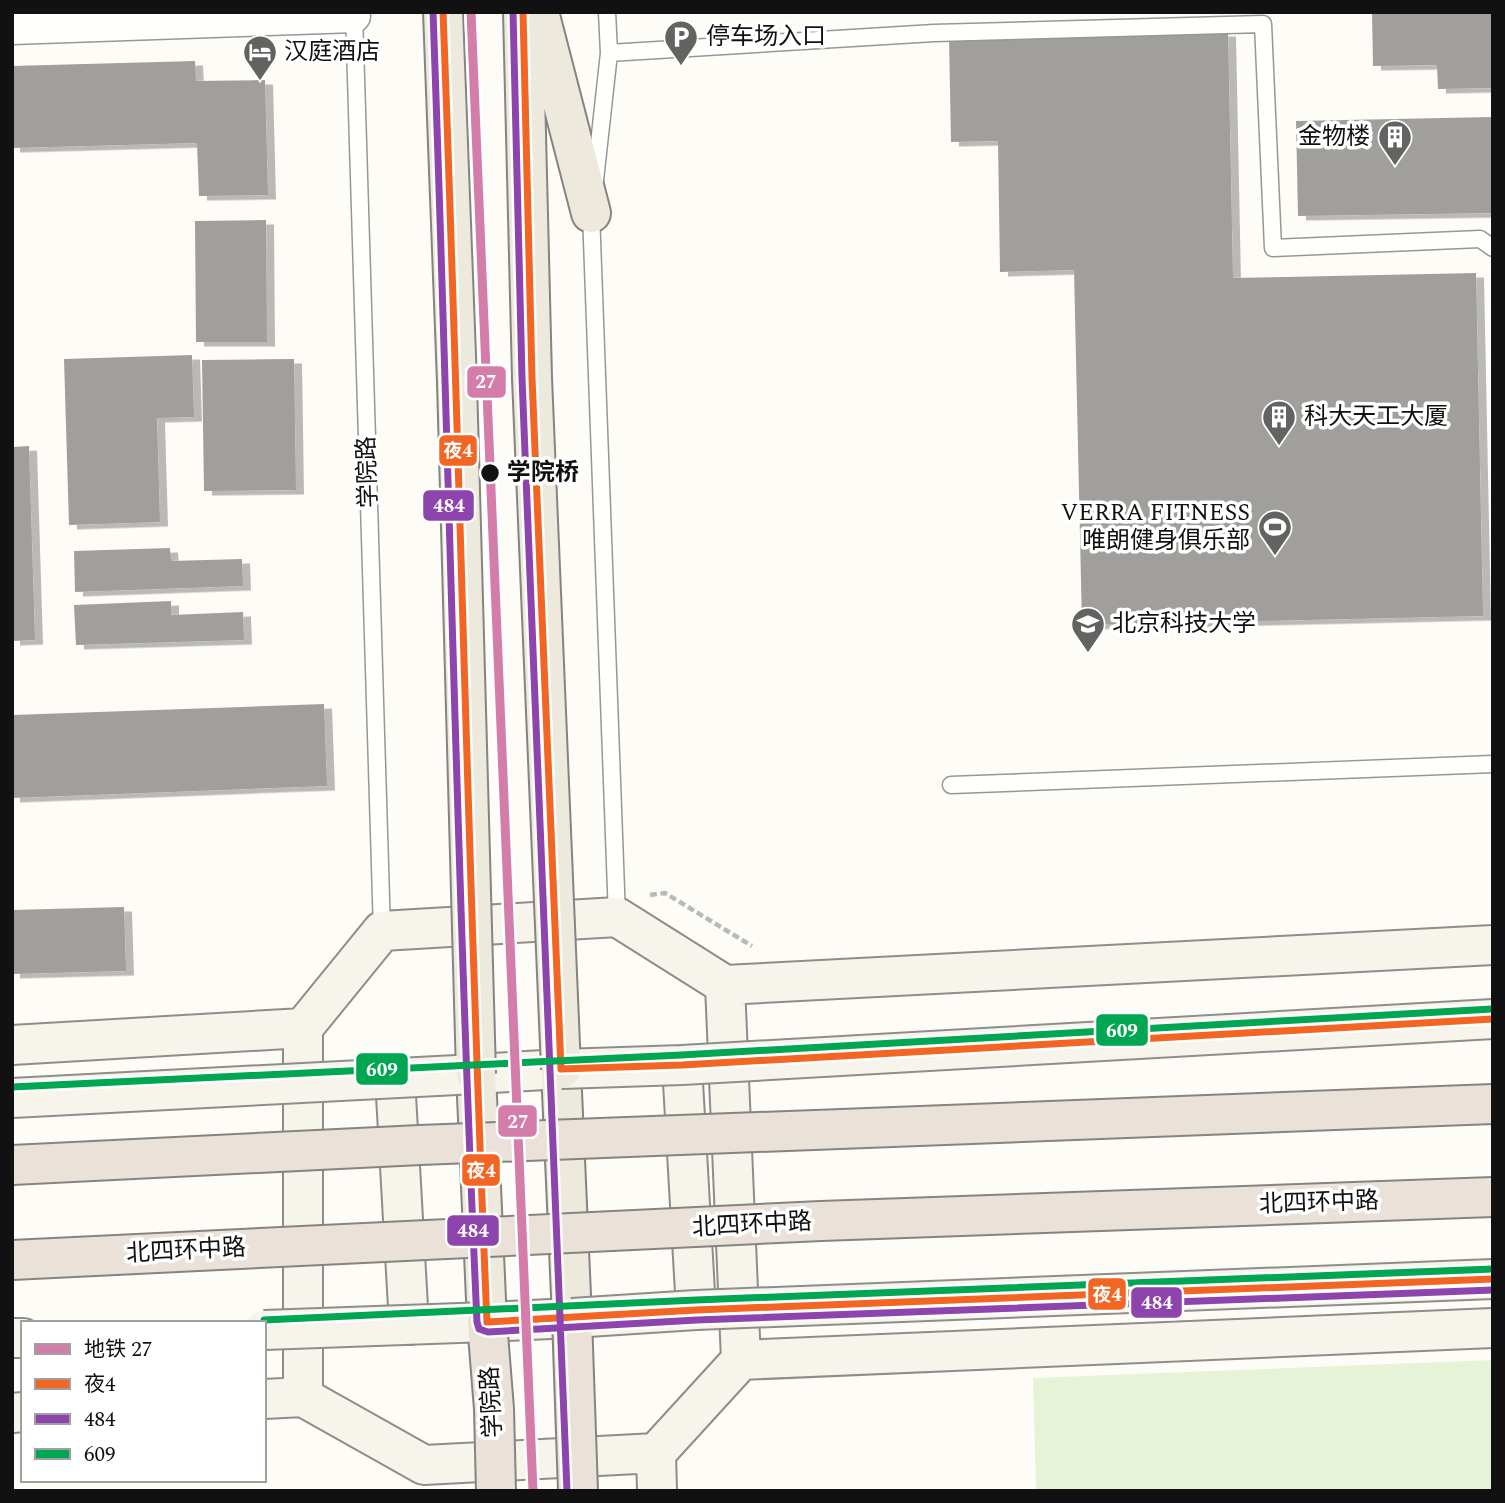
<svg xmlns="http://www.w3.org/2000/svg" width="1505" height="1503" font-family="Spectral,'Noto Sans SC',serif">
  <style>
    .green { fill: #e7f3d7 }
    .building { fill: #a19f9c; filter: url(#shadow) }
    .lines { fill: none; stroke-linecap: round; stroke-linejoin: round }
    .lane-casing { stroke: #979795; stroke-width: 19 }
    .street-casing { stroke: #979795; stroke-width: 35 }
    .secondary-casing { stroke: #8e8d8b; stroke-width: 42 }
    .primary-casing { stroke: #858482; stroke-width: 42 }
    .path { stroke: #b9b9b8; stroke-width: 4.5; stroke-dasharray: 7 3.5; stroke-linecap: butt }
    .lane { stroke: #fffffe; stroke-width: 16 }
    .street { stroke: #fffffe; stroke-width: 32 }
    .secondary { stroke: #f6f4eb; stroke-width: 38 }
    .primary { stroke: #ede9dc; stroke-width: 38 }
    .secondary-bridge-casing { stroke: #8e8d8b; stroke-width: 42; stroke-linecap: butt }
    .primary-bridge-casing { stroke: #858482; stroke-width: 42; stroke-linecap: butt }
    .highway-bridge-casing { stroke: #858482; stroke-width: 42; stroke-linecap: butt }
    .secondary-bridge { stroke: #f6f4eb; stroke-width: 38 }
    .primary-bridge { stroke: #ede9dc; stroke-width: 38 }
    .highway-bridge { stroke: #eae1d8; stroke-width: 38 }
    .bus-1-casing { stroke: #fff; stroke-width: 12 }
    .bus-2-casing { stroke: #fff; stroke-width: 12 }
    .bus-3-casing { stroke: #fff; stroke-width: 12 }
    .bus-1 { stroke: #f26522; stroke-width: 7 }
    .bus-2 { stroke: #8e44ad; stroke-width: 7 }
    .bus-3 { stroke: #00a651; stroke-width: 7 }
    .metro-1-casing { stroke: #fff; stroke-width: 14 }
    .metro-1 { stroke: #d47daa; stroke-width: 9 }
    .stop-dot { fill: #111; stroke: #fff; stroke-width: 2.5 }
    .labels { text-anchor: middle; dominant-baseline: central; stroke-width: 7; stroke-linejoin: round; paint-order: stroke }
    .poi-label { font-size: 24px; fill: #111; stroke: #fff; text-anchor: start }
    .street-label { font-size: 24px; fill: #111; stroke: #fff }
    .stop-label { font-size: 24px; font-weight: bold; fill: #111; stroke: #fff; text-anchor: start }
    .line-badge { stroke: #fff; stroke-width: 2.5 }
    .badge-label { font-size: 19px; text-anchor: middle; font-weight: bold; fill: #fff }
  </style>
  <defs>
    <filter id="shadow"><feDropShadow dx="8" dy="4.5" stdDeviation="0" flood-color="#0004"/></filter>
  </defs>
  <rect width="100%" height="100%" fill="#fdfcf7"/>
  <path class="green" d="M1493,1360V1491H1036L1033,1378Z"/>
  <path class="building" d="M1372,12H1493V88L1438,89L1437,65L1373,66Z
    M1228,32L1233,278L1476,273L1483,616L1082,625L1074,270L1000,272L998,141L951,142L949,38Z
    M195,61L196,81L265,80L268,195L199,196L197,143L12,148V66Z
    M1493,117V213L1298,216L1296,121Z
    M266,220L267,342H196L195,221Z
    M192,355L194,417L157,418L160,522L69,525L64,359Z
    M294,359L296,490L204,491L202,360Z
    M29,446L35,640L12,641V447Z
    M170,548L171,561L242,559L243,586L75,592L74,551Z
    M171,601V615L243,612L244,640L76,645L74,605Z
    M324,704L327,786L12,798V715Z
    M124,907L126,971L12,974V910Z"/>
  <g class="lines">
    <g class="lane-casing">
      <path id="lane" d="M354,12L382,931
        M609,53L934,33L1263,24L1273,248L1480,239L1493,248
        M595,180L609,53L607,12
        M591,213L617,917
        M951,785L1493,764"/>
    </g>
    <g class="street-casing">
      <path id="street" d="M12,28L354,16"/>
    </g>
    <g class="secondary-casing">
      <path id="secondary" d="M725,985L741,1360
        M303,1028V1397
        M12,1045L303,1028L382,931L617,917L725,985L1493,945
        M682,1065L696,1310
        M476,1074L561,1069
        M395,1078L409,1325
        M487,1322L572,1318
        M12,1338H23
        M264,1399L303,1397L424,1465L656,1453L741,1360L1493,1328
        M12,1413L23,1412
        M656,1453L657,1491"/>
    </g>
    <g class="primary-casing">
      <path id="primary" d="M443,12L457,382
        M523,12L532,378
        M539,12L591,213
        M561,1069L572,1318
        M476,1074L487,1322"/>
    </g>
    <path class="path" d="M650,895L665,893L752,946"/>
    <use href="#lane" class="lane"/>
    <use href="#street" class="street"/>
    <use href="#secondary" class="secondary"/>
    <use href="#primary" class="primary"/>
    <g class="secondary-bridge-casing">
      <path id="secondary-bridge" d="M561,1069L682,1065L1493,1019
        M12,1098L476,1074
        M572,1318L696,1310L1493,1279
        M264,1330L487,1322"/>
    </g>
    <g class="primary-bridge-casing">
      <path id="primary-bridge" d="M532,378L561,1069
        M457,382L476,1074"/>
    </g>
    <g class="highway-bridge-casing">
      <path id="highway-bridge" d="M12,1165L420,1145L1493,1104
        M12,1260L821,1221L1493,1197
        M572,1318L578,1491
        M487,1322L494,1409L496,1491"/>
    </g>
    <use href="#secondary-bridge" class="secondary-bridge"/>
    <use href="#primary-bridge" class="primary-bridge"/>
    <use href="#highway-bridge" class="highway-bridge"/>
    <g class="bus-1-casing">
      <path id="bus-1" d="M443,12C460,449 468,886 487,1322L696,1310L1493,1279
        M523,12L532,378L561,1069L682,1065L1493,1019"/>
    </g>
    <g class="bus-2-casing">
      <path id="bus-2" d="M433,12C449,449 457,886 477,1322L479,1329L488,1332L697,1320L1493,1290
        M513,12L522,378L567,1491"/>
    </g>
    <g class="bus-3-casing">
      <path id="bus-3" d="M12,1087L681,1055L1492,1009
        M264,1320L696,1300L1493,1269"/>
    </g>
    <use href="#bus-1" class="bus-1"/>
    <use href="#bus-2" class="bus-2"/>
    <use href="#bus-3" class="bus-3"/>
    <g class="metro-1-casing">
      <path id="metro-1" d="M471,12L533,1491"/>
    </g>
    <use href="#metro-1" class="metro-1"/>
  </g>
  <defs>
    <g id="parking-pin" transform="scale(1.75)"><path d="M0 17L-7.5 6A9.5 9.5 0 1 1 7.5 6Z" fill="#646362" stroke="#fff"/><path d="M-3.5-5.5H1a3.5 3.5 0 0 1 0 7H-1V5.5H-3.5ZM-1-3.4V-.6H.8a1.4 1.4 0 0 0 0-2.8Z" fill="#fff"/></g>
    <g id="hotel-pin" transform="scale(1.75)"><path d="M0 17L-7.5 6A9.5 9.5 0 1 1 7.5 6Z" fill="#646362" stroke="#fff"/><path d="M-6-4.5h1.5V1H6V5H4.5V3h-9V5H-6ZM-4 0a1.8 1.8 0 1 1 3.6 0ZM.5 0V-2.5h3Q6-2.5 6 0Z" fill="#fff"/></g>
    <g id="building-pin" transform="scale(1.75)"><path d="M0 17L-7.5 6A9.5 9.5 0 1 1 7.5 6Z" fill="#646362" stroke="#fff"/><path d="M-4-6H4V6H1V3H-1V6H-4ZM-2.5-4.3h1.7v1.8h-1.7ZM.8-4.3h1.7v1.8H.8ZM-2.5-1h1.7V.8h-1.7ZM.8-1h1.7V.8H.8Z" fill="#fff"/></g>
    <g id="stadium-pin" transform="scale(1.75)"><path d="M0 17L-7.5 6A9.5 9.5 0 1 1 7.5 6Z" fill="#646362" stroke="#fff"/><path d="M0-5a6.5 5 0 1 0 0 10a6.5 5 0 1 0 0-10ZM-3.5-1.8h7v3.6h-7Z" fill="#fff"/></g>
    <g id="university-pin" transform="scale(1.75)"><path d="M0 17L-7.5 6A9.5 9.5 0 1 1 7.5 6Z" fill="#646362" stroke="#fff"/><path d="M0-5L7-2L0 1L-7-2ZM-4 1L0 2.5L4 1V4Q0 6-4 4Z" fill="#fff"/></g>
  </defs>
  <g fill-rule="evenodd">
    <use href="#parking-pin" x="681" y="37"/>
    <use href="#hotel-pin" x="260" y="52"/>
    <use href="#building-pin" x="1395" y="137"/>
    <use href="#building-pin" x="1279" y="417"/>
    <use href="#stadium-pin" x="1275" y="527"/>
    <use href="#university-pin" x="1088" y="624"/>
  </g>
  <circle class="stop-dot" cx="490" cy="473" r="10"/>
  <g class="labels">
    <g class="poi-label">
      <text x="706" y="37">停车场入口</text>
      <text x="284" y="52">汉庭酒店</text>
      <text x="1370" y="137" text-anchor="end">金物楼</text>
      <text x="1304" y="417">科大天工大厦</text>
      <text x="1250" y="513" text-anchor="end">VERRA FITNESS<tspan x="1250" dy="28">唯朗健身俱乐部</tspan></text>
      <text x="1112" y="624">北京科技大学</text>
    </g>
    <g class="street-label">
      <text transform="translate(368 472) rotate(-92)">学院路</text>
      <text transform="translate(1319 1203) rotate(-2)">北四环中路</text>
      <text transform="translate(752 1225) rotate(-3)">北四环中路</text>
      <text transform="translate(186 1251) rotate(-3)">北四环中路</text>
      <text transform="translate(492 1402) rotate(-93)">学院路</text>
    </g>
    <g class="stop-label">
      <text x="507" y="473">学院桥</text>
    </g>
  </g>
  <g class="line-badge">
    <rect x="466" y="365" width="41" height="34" rx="7" fill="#d47daa"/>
    <rect x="438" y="434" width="40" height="33" rx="7" fill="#f26522"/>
    <rect x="422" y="489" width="53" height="33" rx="7" fill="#8e44ad"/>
    <rect x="1095" y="1013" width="54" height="34" rx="7" fill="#00a651"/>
    <rect x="355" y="1052" width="54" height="34" rx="7" fill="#00a651"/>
    <rect x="497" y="1104" width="41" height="34" rx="7" fill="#d47daa"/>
    <rect x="461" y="1153" width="40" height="34" rx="7" fill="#f26522"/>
    <rect x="446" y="1214" width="54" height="33" rx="7" fill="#8e44ad"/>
    <rect x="1087" y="1277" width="40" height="34" rx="7" fill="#f26522"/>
    <rect x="1130" y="1286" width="53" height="33" rx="7" fill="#8e44ad"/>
  </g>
  <g class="badge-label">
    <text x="486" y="388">27</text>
    <text x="458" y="457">夜4</text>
    <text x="449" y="512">484</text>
    <text x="1122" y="1037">609</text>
    <text x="382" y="1076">609</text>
    <text x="518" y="1128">27</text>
    <text x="481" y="1177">夜4</text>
    <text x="473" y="1237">484</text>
    <text x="1107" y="1301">夜4</text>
    <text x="1157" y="1309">484</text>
  </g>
  <rect width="1505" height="1503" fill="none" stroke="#111111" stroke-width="28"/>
  <rect x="21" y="1321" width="245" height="161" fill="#ffffff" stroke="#a0a0a0" stroke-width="2"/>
  <rect x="35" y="1344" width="35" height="10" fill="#d47daa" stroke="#a0a0a0" stroke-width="2"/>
  <text x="84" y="1356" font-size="21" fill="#111111">地铁 27</text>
  <rect x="35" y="1379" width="35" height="10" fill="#f26522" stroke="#a0a0a0" stroke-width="2"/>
  <text x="84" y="1391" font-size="21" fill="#111111">夜4</text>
  <rect x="35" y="1414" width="35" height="10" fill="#8e44ad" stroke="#a0a0a0" stroke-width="2"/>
  <text x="84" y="1426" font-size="21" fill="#111111">484</text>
  <rect x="35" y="1449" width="35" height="10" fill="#00a651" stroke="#a0a0a0" stroke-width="2"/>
  <text x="84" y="1461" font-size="21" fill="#111111">609</text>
</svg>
